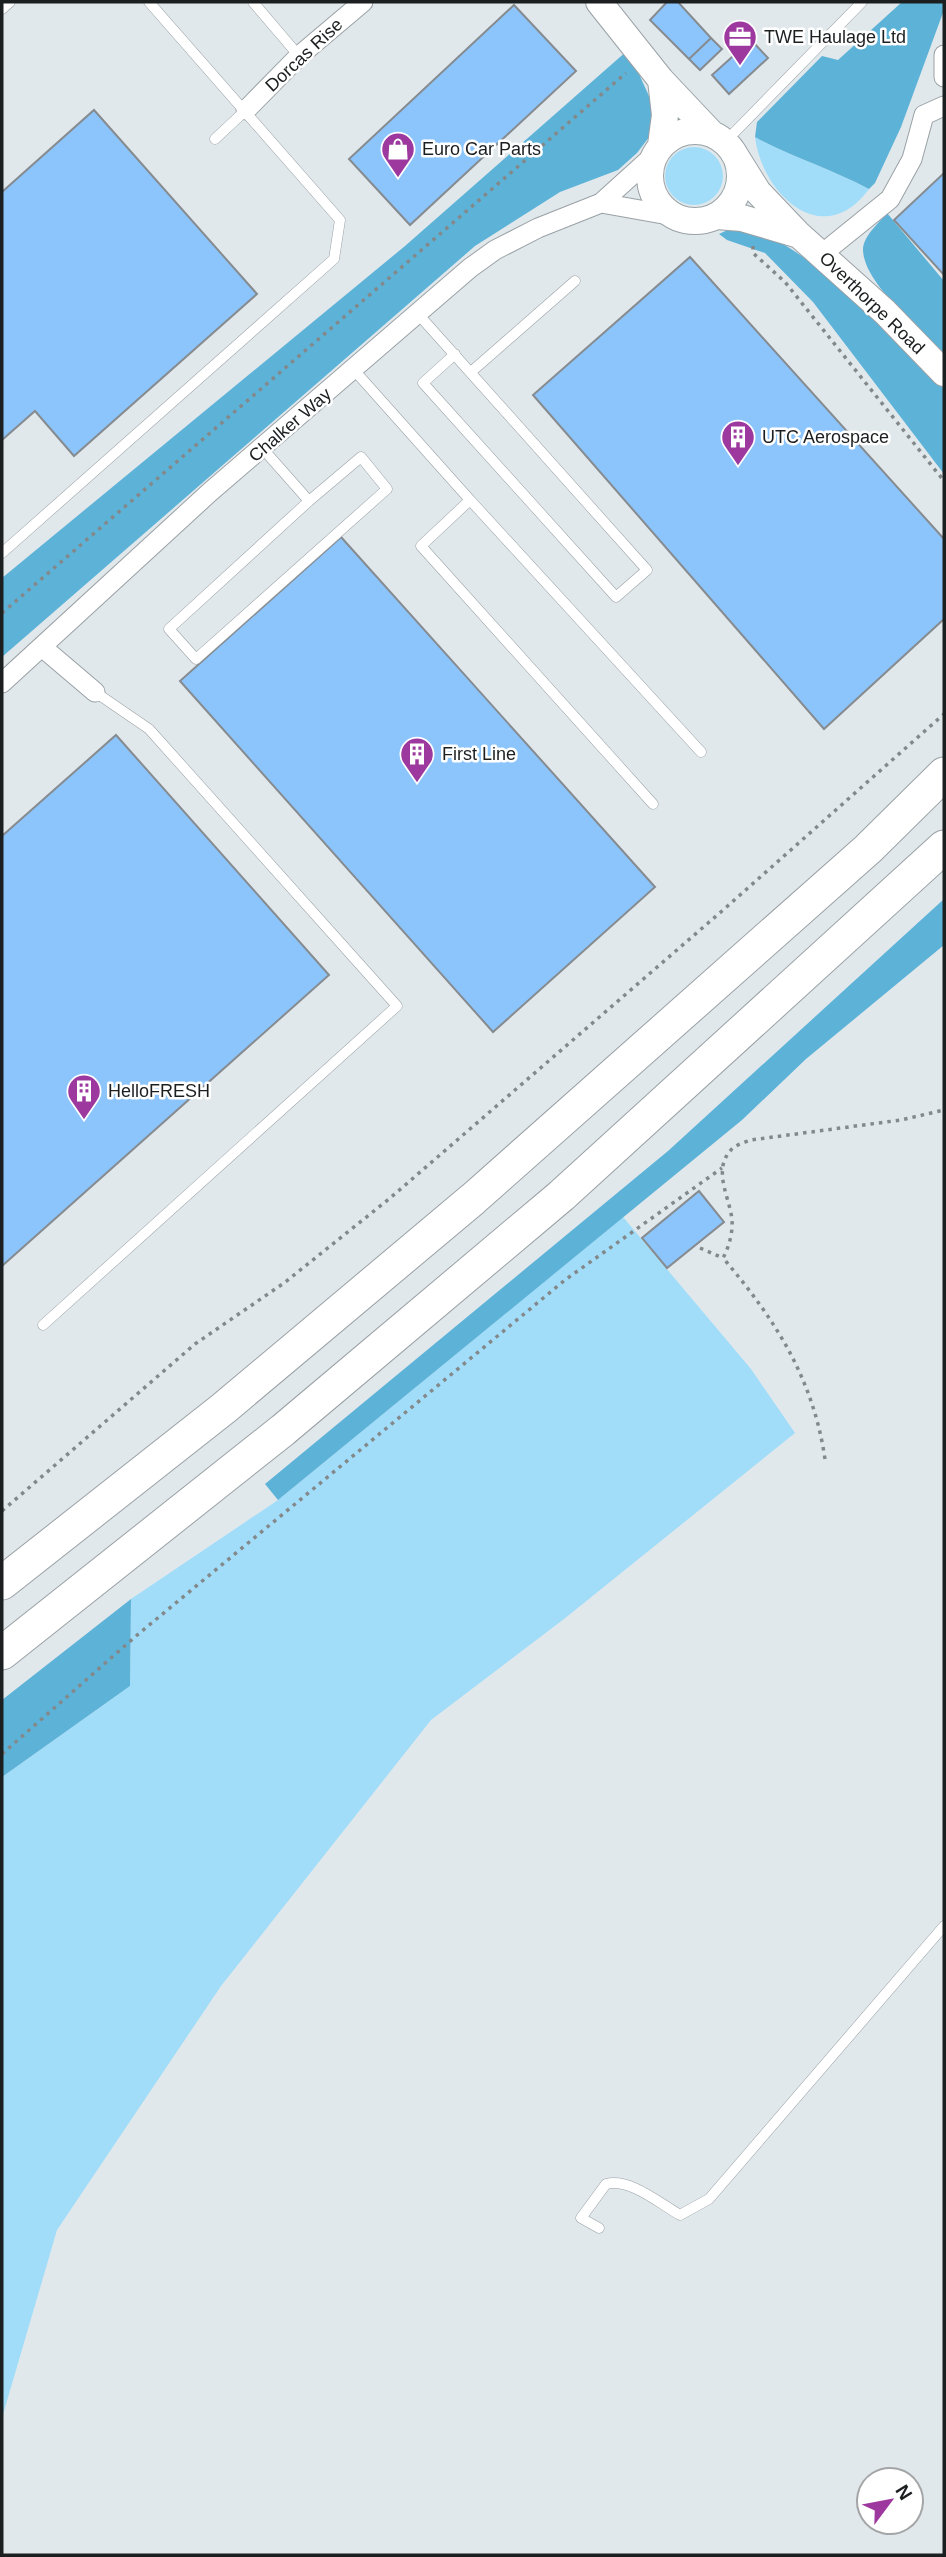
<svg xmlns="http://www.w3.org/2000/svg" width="946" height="2557" font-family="Helvetica,sans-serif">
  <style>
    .green { fill: #a1ddf9 }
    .forest { fill: #5db2d7 }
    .building { fill: #8cc5fc; stroke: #868b90; stroke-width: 2 }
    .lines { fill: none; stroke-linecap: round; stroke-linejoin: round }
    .lane-casing { stroke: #9aa1a5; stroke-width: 11 }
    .street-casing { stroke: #9aa1a5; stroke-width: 21 }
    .secondary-casing { stroke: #9aa1a5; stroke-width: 28 }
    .highway-casing { stroke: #9aa1a5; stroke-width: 35 }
    .path { stroke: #83898b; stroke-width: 3.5; stroke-dasharray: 3.5 5; stroke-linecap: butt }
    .lane { stroke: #fff; stroke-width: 10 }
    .street { stroke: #fff; stroke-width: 19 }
    .secondary { stroke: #fff; stroke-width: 26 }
    .highway { stroke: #fff; stroke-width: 33 }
    .labels { text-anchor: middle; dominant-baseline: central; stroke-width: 5; stroke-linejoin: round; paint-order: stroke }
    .poi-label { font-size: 18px; fill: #1c1f20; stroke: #fff; text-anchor: start }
    .street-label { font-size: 18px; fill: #1c1f20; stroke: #fff }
  </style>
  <rect width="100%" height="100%" fill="#e0e8ec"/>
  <path class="green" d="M755,137C792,157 832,169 869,189C823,252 762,194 755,137Z
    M665 176a29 29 0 1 1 58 0a29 29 0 1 1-58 0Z
    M623,1217L751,1369L795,1433L564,1619L431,1720L221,1986L57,2230L2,2418V1777L130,1686L131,1599L278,1500Z"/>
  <path class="forest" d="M902,2H944V10L901,127L875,183L869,189C832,169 792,157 755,137L757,122L822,56L838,60Z
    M628,50L654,107L650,136L637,153L618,170L560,192L475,246L2,657V578L405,246Z
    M887,213L944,281V353C921,329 864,284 863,250C863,236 879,223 887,213Z
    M732,228C745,231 762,233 774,239C837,273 895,337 944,389V474L813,302L765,253L727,240L719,234Z
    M944,899V945L806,1059L742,1120L278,1500L265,1484L668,1151Z
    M131,1599L130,1686L2,1777V1700Z"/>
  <path class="building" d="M667,2H678L711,38L689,59L650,20Z
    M514,5L576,71L410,225L349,159Z
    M711,38L722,49L700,70L689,59Z
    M751,40L768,58L729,94L712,75Z
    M94,110L257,294L74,456L35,411L2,440V192Z
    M944,173V275L894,220Z
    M690,257L944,539V619L824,729L533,395Z
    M341,537L655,887L493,1032L180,681Z
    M116,735L329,975L2,1266V836Z
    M699,1191L724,1222L667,1268L642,1238Z"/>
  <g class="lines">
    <g class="lane-casing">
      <path id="lane" d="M253,2L299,56
        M2,9L10,2
        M215,139L246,110
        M725,142L862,2
        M418,314L647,570L616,597L423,383L455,354
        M354,370L470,500L421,546L653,804
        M471,372L575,281
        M263,449L309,501L361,457L387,489L196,659L169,629L309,501
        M470,500L701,752
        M2,553L334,259L340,220L149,2
        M43,1325L397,1006L149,729L95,692
        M599,2228L581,2218L606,2184C630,2178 659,2203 680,2215L709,2199L944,1926"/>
    </g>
    <g class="street-casing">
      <path id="street" d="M944,55V77
        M246,110L299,56L363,2
        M601,203L674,216
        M822,254L890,199L912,159L924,115L944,106
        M42,647L95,692
        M2,683L210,492L470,268L495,250L538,228L601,203L653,156"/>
    </g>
    <g class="secondary-casing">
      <path id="secondary" d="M599,2L661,80L712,134
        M661,80L665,115L661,145
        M650 176a45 45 0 1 1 90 0a45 45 0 1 1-90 0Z
        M733,152L758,192L798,234L885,312L944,373
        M717,216L742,218L796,234"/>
    </g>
    <g class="highway-casing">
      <path id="highway" d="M2,1583L224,1408L473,1199L868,849L944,774
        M2,1653L283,1430L561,1196L944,847"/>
    </g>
    <path class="path" d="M753,246V253L785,282L944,481
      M2,613L626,73
      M700,1248L723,1258
      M825,1459C813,1378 775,1319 723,1258C729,1247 733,1232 732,1220C730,1198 712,1170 731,1150C735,1145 745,1142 751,1140L901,1120L944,1110
      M2,1511L195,1344L284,1283L389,1199L722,911L944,714
      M2,1754L136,1636L565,1280L722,1168"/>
    <use href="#lane" class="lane"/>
    <use href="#street" class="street"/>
    <use href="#secondary" class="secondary"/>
    <use href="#highway" class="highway"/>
  </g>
  <defs>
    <g id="office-pin" transform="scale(1.75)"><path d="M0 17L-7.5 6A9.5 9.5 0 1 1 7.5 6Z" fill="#9c389e" stroke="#fff"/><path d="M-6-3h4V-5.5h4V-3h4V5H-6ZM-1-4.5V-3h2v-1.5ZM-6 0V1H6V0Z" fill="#fff"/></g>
    <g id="shop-pin" transform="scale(1.75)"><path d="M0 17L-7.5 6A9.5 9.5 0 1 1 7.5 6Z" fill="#9c389e" stroke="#fff"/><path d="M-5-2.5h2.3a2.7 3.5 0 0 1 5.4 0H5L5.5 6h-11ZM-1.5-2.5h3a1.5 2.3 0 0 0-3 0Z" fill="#fff"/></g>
    <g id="building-pin" transform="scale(1.75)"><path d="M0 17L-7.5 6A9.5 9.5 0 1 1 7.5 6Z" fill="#9c389e" stroke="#fff"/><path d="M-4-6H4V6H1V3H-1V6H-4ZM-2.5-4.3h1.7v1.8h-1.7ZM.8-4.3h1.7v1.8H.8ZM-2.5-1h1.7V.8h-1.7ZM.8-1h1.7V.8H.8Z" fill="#fff"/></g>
  </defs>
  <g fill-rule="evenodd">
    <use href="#office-pin" x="740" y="37"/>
    <use href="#shop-pin" x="398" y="149"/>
    <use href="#building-pin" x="738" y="437"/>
    <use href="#building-pin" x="417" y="754"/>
    <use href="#building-pin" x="84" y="1091"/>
  </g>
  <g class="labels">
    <g class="poi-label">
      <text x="764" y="37">TWE Haulage Ltd</text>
      <text x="422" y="149">Euro Car Parts</text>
      <text x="762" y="437">UTC Aerospace</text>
      <text x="442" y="754">First Line</text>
      <text x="108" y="1091">HelloFRESH</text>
    </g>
    <g class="street-label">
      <text transform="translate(304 55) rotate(-43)">Dorcas Rise</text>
      <text transform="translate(872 303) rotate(44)">Overthorpe Road</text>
      <text transform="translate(290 425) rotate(-41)">Chalker Way</text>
    </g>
  </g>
  <rect width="946" height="2557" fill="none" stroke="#1c1f20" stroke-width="7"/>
  <g transform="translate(890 2501) rotate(58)"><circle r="33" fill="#ffffff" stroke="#a4a5a6" stroke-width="2"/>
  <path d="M0-5L12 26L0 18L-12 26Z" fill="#9c389e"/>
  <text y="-10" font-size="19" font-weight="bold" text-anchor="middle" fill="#1c1f20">N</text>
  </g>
</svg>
